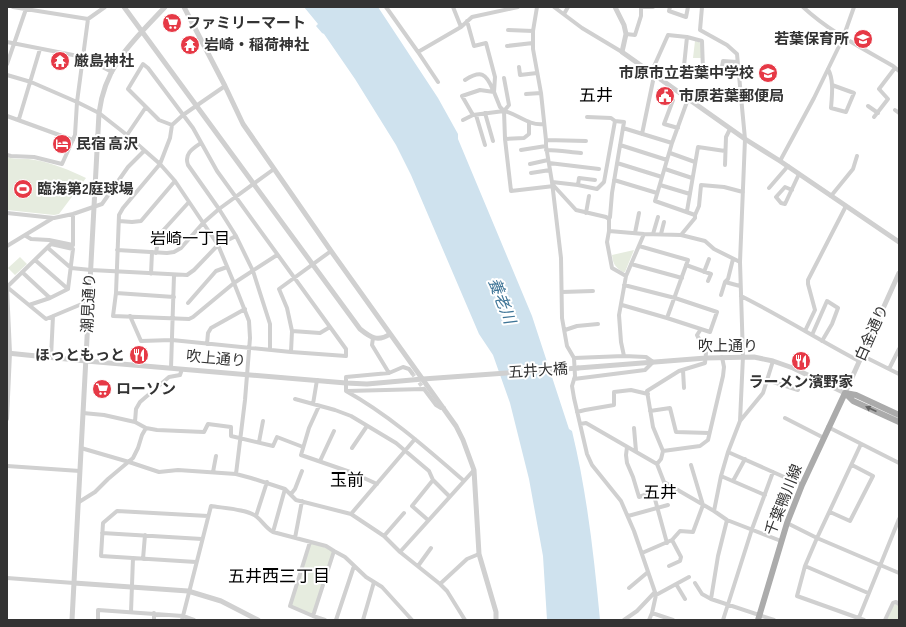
<svg xmlns="http://www.w3.org/2000/svg" width="906" height="627" font-family="'Sofia Sans Condensed','Noto Sans JP',sans-serif">
  <style>
    .green { fill: #e6ecdf }
    .water { fill: #cfe2ee }
    .lines { fill: none; stroke-linecap: round; stroke-linejoin: round }
    .minor-tunnel { stroke: #d6d6d6; stroke-width: 4; stroke-dasharray: 4 2; stroke-linecap: butt }
    .minor { stroke: #d0d0d0; stroke-width: 4 }
    .tertiary { stroke: #d0d0d0; stroke-width: 5 }
    .primary { stroke: #ababab; stroke-width: 6 }
    .tertiary-bridge { stroke: #d0d0d0; stroke-width: 5 }
    .oneway { fill: #636363 }
    .labels { text-anchor: middle; dominant-baseline: central; stroke-width: 4; stroke-linejoin: round; paint-order: stroke }
    .poi-label { font-size: 15px; font-weight: bold; fill: #333; stroke: #fff; text-anchor: start }
    .street-label { font-size: 15px; fill: #333; stroke: #fff }
    .neighbourhood-label { font-size: 16px; fill: #000; stroke: #fff }
    .water-label { font-size: 16px; font-style: italic; fill: #3f7597; stroke: #fff }
    .quarter-label { font-size: 17px; fill: #000; stroke: #fff }
  </style>
  <rect width="100%" height="100%" fill="#fff"/>
  <path class="green" d="M695,41L699,42L701,44L702,58H693Z
    M7,157C16,160 26,158 35,160C53,163 69,170 86,178L59,214L54,215L7,210Z
    M634,250L625,272H623C615,267 613,264 612,255Z
    M20,257L27,264L15,275L8,268Z
    M310,542L334,551L313,616L290,606Z
    M896,604L899,605V620H887L893,606Z"/>
  <path class="water" d="M304,7H378L438,98L458,134V139L532,316L569,429L572,431C587,493 594,556 600,620H547L543,556L529,479L510,403L493,355L479,334L411,175L396,145L355,79L324,34L322,33L316,26L318,24Z"/>
  <g class="lines">
    <path class="minor-tunnel" d="M412,373L424,389"/>
    <path class="minor" d="M13,7L88,19L105,7
      M386,7L418,52L438,82
      M453,7L461,27
      M537,7L533,31V49L541,93L546,140V146L552,182L561,258L562,318L567,346L574,358L575,376L572,386L574,398L587,454L592,465L621,501L634,531L656,595L652,613L649,620
      M554,7L582,28L622,52
      M642,7H653
      M670,7L669,11L686,17L688,7
      M702,7L700,30L727,45L737,54L745,139L740,262L743,356L740,421L728,452L721,476L714,511
      M803,7C830,32 862,48 893,66L899,71
      M564,14L568,7
      M467,21L474,46L486,43L495,77L494,92L500,107L504,111L505,139L511,191L554,186L576,210L606,217L609,219V231L607,242L612,268L626,276
      M508,30L533,31
      M626,34L635,35L641,16V7
      M687,37L702,41L703,71
      M7,42L83,57L112,72
      M507,46L533,43
      M418,52L461,27L472,17L518,7
      M7,64L26,9
      M519,67L520,75L537,73
      M828,69C834,80 832,95 831,108L846,112L854,93L832,85
      M651,73L668,35L687,37L684,66L701,71L738,74
      M721,73L723,61L737,62
      M7,75L31,82L77,102L99,113L127,135L160,164L175,181L218,245L234,283L249,321L250,338L245,400L236,474
      M504,78L509,105L504,111
      M465,80C481,70 486,73 493,90
      M225,86L183,115L172,125L170,138L160,164L123,208L119,215L116,293L113,316L189,319L193,317L234,283L277,255
      M526,94L541,93
      M673,100L664,124L678,128
      M868,106L878,113
      M895,110L899,113
      M485,113L493,141
      M473,115L462,96L480,90L494,92
      M476,115L485,145
      M7,116L73,140
      M587,117L611,118L615,121L624,122L612,193L610,217L609,219
      M874,117L888,99L879,89L895,68
      M19,119L40,49
      M463,120L473,115L504,111C518,114 528,126 544,124
      M623,128L672,143
      M642,134L654,76
      M127,135L146,107
      M505,139L524,138L529,134V123
      M546,140L586,141
      M201,143C192,149 184,154 188,165L219,209L236,236L253,271L270,324V350
      M620,145L667,160
      M521,150L546,146
      M546,150C559,150 569,152 581,153
      M670,153L695,162
      M7,155L11,156L34,157L62,164L75,135L77,102L88,19
      M780,161L814,98L843,38L854,7
      M549,163L599,169
      M617,163L662,177
      M530,164L548,160
      M725,165L726,137L730,129
      M665,169L692,178
      M531,173L550,170
      M614,180L657,193
      M552,182L578,185L579,178L595,180
      M578,185L597,189L604,182L615,121
      M660,185L690,194
      M769,188L788,166
      M792,190L785,187L776,197L781,203L785,204L799,174
      M831,196L853,169L857,156
      M687,211L698,147L725,151
      M7,213L54,218L73,214L102,204L128,167L144,151
      M586,213L589,196
      M695,215L699,206L701,185L724,187L743,192
      M119,221L132,222L141,221L175,181
      M609,231L644,234L681,235L705,241L714,249L740,262
      M635,233L639,213
      M653,234L658,217
      M661,234L664,222
      M681,235L695,218V215L655,201L672,143L688,99
      M26,236L31,239L49,240L73,245V214
      M7,246L53,218
      M639,246L688,260L667,318
      M48,248L71,268L91,270L187,275L194,270L218,245L236,236
      M117,250L167,253L174,252L181,248L203,223L219,209L274,169
      M156,253L159,235L189,202
      M35,260L68,289
      M631,264L682,278
      M686,265L711,274L708,281
      M22,272L50,298
      M704,272L709,259
      M151,274L152,252
      M725,282L740,286
      M7,287L46,319L89,301
      M562,292L593,291
      M116,293L174,297
      M721,295L725,282L728,279L733,259
      M741,296C781,316 819,340 859,361
      M188,303L216,271L227,267
      M622,305L667,318L710,332L717,312L675,298L624,285
      M130,316L141,341L172,340L291,352L346,356V349L217,171L193,128L148,68L143,64L128,89L159,120L172,125
      M565,330L577,326L598,324
      M292,331L320,333L330,327
      M805,331L815,310L808,284V280L846,206
      M812,335L827,301L838,308L832,324L822,341
      M373,338L372,345L389,373
      M207,344L208,333L211,328L245,309
      M291,352L292,331L287,308L279,289L331,251
      M861,355L899,374
      M624,356L621,342L619,315L626,276L644,234
      M51,357L53,316
      M574,358L624,356L646,357L653,362L645,370L574,379
      M171,368L174,275
      M889,369L899,349
      M683,370L684,388
      M412,373L409,369L403,367L389,373L346,377V391C389,415 426,448 463,480
      M767,380L798,390
      M347,391L424,389L436,405L441,408H444
      M295,399L335,410L351,416L396,443L429,471L433,480L449,496
      M313,404L317,380
      M319,406L309,428L301,455L353,473L377,484
      M650,411L670,408L676,432L709,433
      M577,412L585,410L614,405V392L631,390L648,394
      M83,413L104,415L135,422L146,428L157,430L204,432L208,424L231,427V436L273,446L277,437L303,447
      M785,418L824,438
      M7,419L10,353L7,287L51,244L73,249L68,289L50,298L29,305
      M740,421L763,393L773,361
      M135,422L136,409L140,402L169,377L180,375L182,369
      M580,424L586,423L657,464L664,482L714,511L727,520L781,541
      M828,427L899,463
      M634,428L636,451
      M259,442L263,421
      M861,444L817,538L805,566L797,596L864,620
      M627,447L626,455L627,463L633,477L639,497L653,492L667,543
      M81,448L129,462L159,472L178,470L236,474L251,478L285,489L296,500L351,514L384,536L400,552L440,584L447,591L465,620
      M352,448L367,426
      M663,451L700,446L708,440L723,376L724,367L722,357
      M728,452L802,485
      M320,461L334,431
      M657,464L661,459L663,451L653,427L647,391L679,371L705,363L706,353L697,335L701,329
      M7,466L80,471
      M213,472L216,456
      M721,476L765,495
      M733,481L745,459
      M291,494L295,489L302,471
      M79,502L95,492L108,479L133,458L138,448L142,435L146,428
      M830,512L850,521L873,476L852,465
      M351,514L415,439
      M256,516L267,482
      M628,516L668,505
      M428,520L412,506L433,480
      M787,523L817,538L899,573
      M273,532L285,489
      M102,533L202,539
      M384,536L404,513
      M295,538L302,501
      M310,542L290,606L313,616L325,620
      M400,552L474,470
      M642,553L672,540L680,531L693,532L703,505L691,465
      M143,559L145,535
      M196,562L101,556L103,523L117,511L208,516
      M418,566L431,548
      M669,566L680,561L681,557L672,540
      M805,566L868,593
      M7,578L74,583
      M695,583L702,594L711,599L774,620
      M440,584L467,559L479,554
      M676,584L685,599
      M629,588L648,572
      M656,595L689,577
      M711,599L718,556L727,520
      M131,612L133,558
      M652,613L673,620
      M313,616L334,551
      M98,620V610L183,616L194,620
      M154,620V613
      M182,620L211,506C222,508 248,509 257,517C263,522 266,528 273,532L326,546L334,551L345,557L366,577L382,587L412,620
      M336,620L354,566
      M363,620L374,582
      M624,620L637,611L655,592
      M723,620L752,529L773,472
      M858,620L899,519
      M885,620L893,603L896,602L899,604"/>
    <path class="tertiary" d="M124,7L360,329C371,338 378,342 390,334
      M184,7L225,86L243,124L331,251L456,426L463,440L474,470L479,554L496,612V620
      M615,7L624,25L626,34L622,52L745,139L780,161L899,242
      M7,353L86,361L346,383L367,384L423,379
      M578,368L706,358L754,357L773,361L793,368L845,393L899,273
      M74,583L188,591L221,601L258,620
      M72,620L99,113C105,65 133,41 165,7"/>
    <path class="primary" d="M845,393L853,401L899,422
      M845,393L856,395L899,415
      M758,620L787,523L802,485L845,393"/>
    <path class="tertiary-bridge" d="M423,379L578,368"/>
  </g>
  <defs><path id="oneway-solid" d="M-6-.8H1V-3.2L6.5 0L1 3.2V.8H-6Z"/></defs>
  <use class="oneway" href="#oneway-solid" transform="translate(871 409) rotate(-156)"/>
  <defs>
    <g id="supermarket-disc" transform="scale(1)"><circle r="9.5" fill="#e63946" stroke="#fff"/><path d="M-6-5.5h2.5l.6 2H6L4.5 2H-2.5L-4.4-4H-6ZM-1.5 3.2a1.3 1.3 0 1 0 .1 0ZM3 3.2a1.3 1.3 0 1 0 .1 0Z" fill="#fff"/></g>
    <g id="school-disc" transform="scale(1)"><circle r="9.5" fill="#e63946" stroke="#fff"/><path d="M0-5L7-2L0 1L-7-2ZM-4 1L0 2.5L4 1V4Q0 6-4 4Z" fill="#fff"/></g>
    <g id="temple-disc" transform="scale(1)"><circle r="9.5" fill="#e63946" stroke="#fff"/><path d="M0-6L5-2H3V0L6.5 2.5H4V6H1.5V3h-3V6H-4V2.5H-6.5L-3 0V-2H-5Z" fill="#fff"/></g>
    <g id="civic-disc" transform="scale(1)"><circle r="9.5" fill="#e63946" stroke="#fff"/><path d="M-.6-6.5H3V-4.5H.6V-3L4-1V1h2V6H-6V1h2V-1L-.6-3ZM-1.2 2.5V6h2.4V2.5Z" fill="#fff"/></g>
    <g id="hotel-disc" transform="scale(1)"><circle r="9.5" fill="#e63946" stroke="#fff"/><path d="M-6-4.5h1.5V1H6V5H4.5V3h-9V5H-6ZM-4 0a1.8 1.8 0 1 1 3.6 0ZM.5 0V-2.5h3Q6-2.5 6 0Z" fill="#fff"/></g>
    <g id="stadium-disc" transform="scale(1)"><circle r="9.5" fill="#e63946" stroke="#fff"/><path d="M0-5a6.5 5 0 1 0 0 10a6.5 5 0 1 0 0-10ZM-3.5-1.8h7v3.6h-7Z" fill="#fff"/></g>
    <g id="restaurant-disc" transform="scale(1)"><circle r="9.5" fill="#e63946" stroke="#fff"/><path d="M-5-6h1v4h1v-4h1v4h1v-4h1v5L-1.5 .5V6h-2V.5L-5-1ZM5-6V6H3V1.5H1.5Q1.5-4 5-6Z" fill="#fff"/></g>
  </defs>
  <g fill-rule="evenodd">
    <use href="#supermarket-disc" x="172" y="23"/>
    <use href="#school-disc" x="863" y="39"/>
    <use href="#temple-disc" x="190" y="45"/>
    <use href="#temple-disc" x="60" y="61"/>
    <use href="#school-disc" x="768" y="73"/>
    <use href="#civic-disc" x="665" y="96"/>
    <use href="#hotel-disc" x="62" y="144"/>
    <use href="#stadium-disc" x="23" y="189"/>
    <use href="#restaurant-disc" x="139" y="355"/>
    <use href="#restaurant-disc" x="801" y="361"/>
    <use href="#supermarket-disc" x="102" y="389"/>
  </g>
  <g class="labels">
    <g class="poi-label">
      <text x="186" y="23">ファミリーマート</text>
      <text x="849" y="39" text-anchor="end">若葉保育所</text>
      <text x="204" y="45">岩崎・稲荷神社</text>
      <text x="74" y="61">厳島神社</text>
      <text x="754" y="73" text-anchor="end">市原市立若葉中学校</text>
      <text x="679" y="96">市原若葉郵便局</text>
      <text x="76" y="144">民宿 高沢</text>
      <text x="37" y="189">臨海第2庭球場</text>
      <text x="125" y="355" text-anchor="end">ほっともっと</text>
      <text x="801" y="382" text-anchor="middle">ラーメン濱野家</text>
      <text x="116" y="389">ローソン</text>
    </g>
    <g class="street-label">
      <text transform="translate(89 303) rotate(-87)">潮見通り</text>
      <text transform="translate(872 333) rotate(-66)">白金通り</text>
      <text x="728" y="346">吹上通り</text>
      <text transform="translate(216 359) rotate(5)">吹上通り</text>
      <text transform="translate(538 371) rotate(-4)">五井大橋</text>
      <text transform="translate(784 500) rotate(-68)">千葉鴨川線</text>
    </g>
    <g class="neighbourhood-label">
      <text x="190" y="239">岩崎一丁目</text>
    </g>
    <g class="water-label">
      <text transform="translate(501 301) rotate(69)">養老川</text>
    </g>
    <g class="quarter-label">
      <text x="596" y="96">五井</text>
      <text x="347" y="481">玉前</text>
      <text x="660" y="493">五井</text>
      <text x="279" y="577">五井西三丁目</text>
    </g>
  </g>
  <rect width="906" height="627" fill="none" stroke="#333333" stroke-width="16"/>
</svg>
